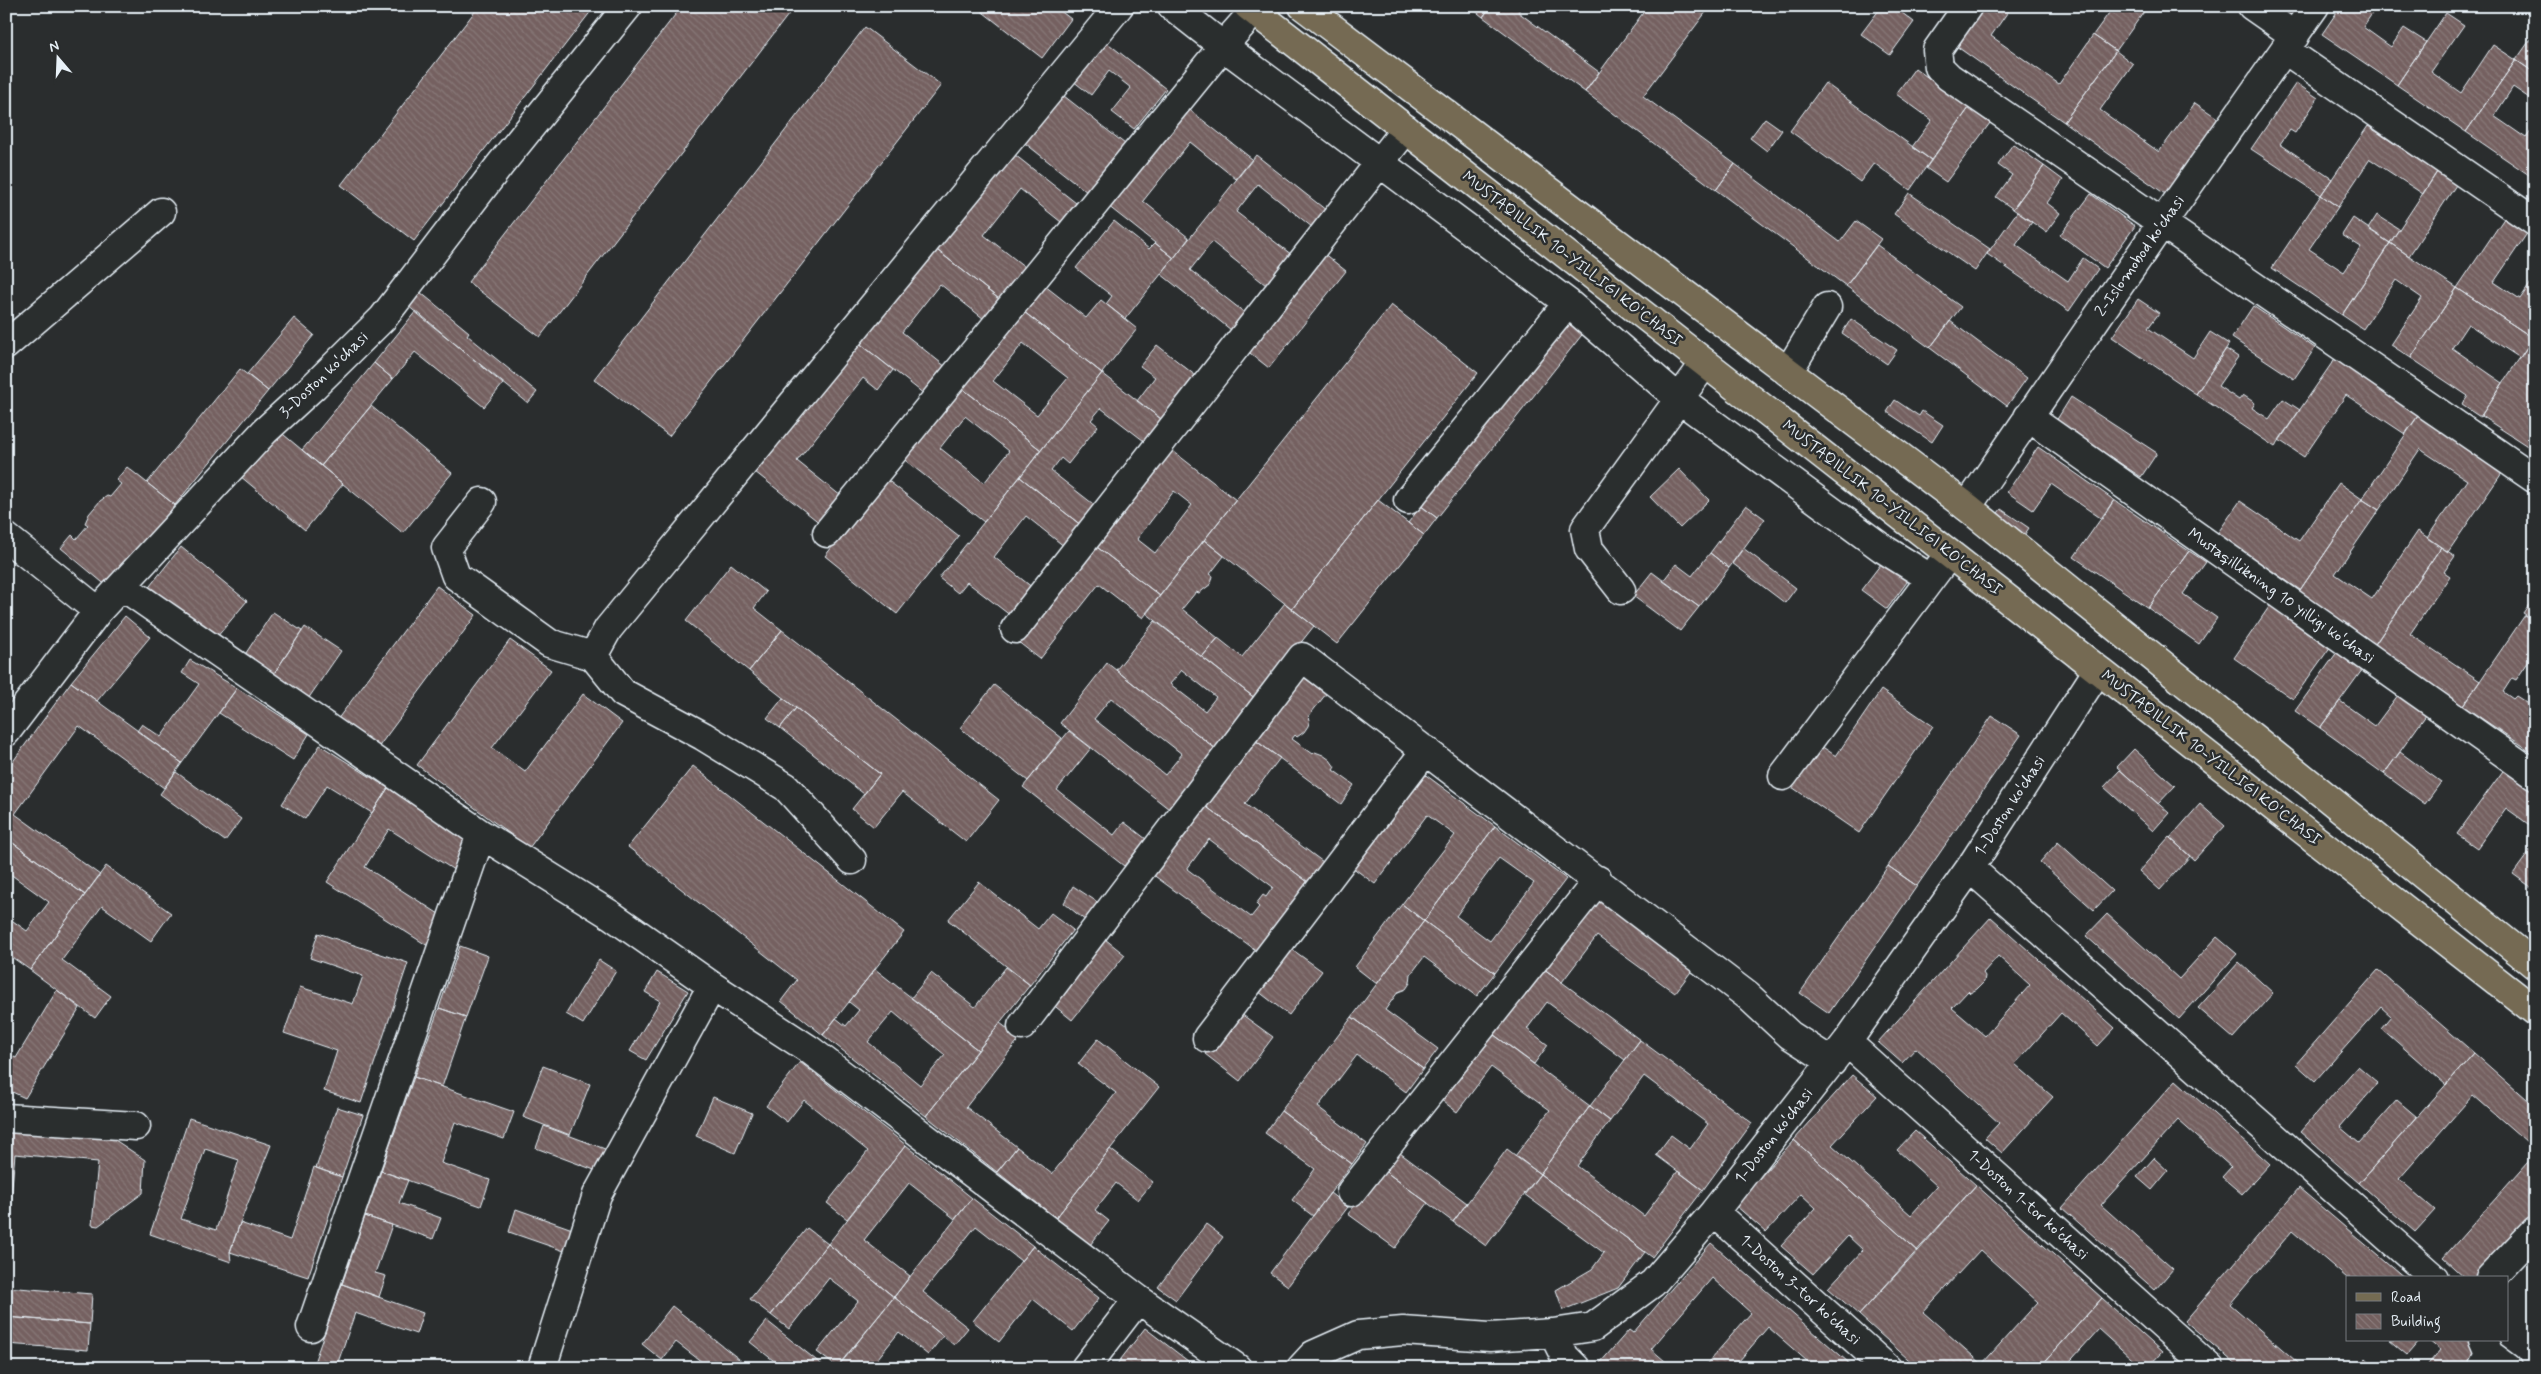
<svg xmlns="http://www.w3.org/2000/svg" width="2541" height="1374" font-family="Mynerve,sans-serif">
  <style>
    .building { fill: url(#building-back-hatch); stroke: #e8f1f8; fill-rule: evenodd }
    .lines { fill: none; stroke-linecap: round; stroke-linejoin: round }
    .minor-casing { stroke: #e8f1f8; stroke-width: 31 }
    .major-casing { stroke: #e8f1f8; stroke-width: 31 }
    .minor { stroke: #2a2d2e; stroke-width: 28 }
    .major { stroke: #746b52; stroke-width: 28 }
    .labels { text-anchor: middle; dominant-baseline: central; stroke-width: 5; stroke-linejoin: round; paint-order: stroke }
    .street-label { font-size: 16px; fill: #e8f1f8; stroke: #2a2d2e }
  </style>
  <defs>
    <pattern id="building-back-hatch" width="6" height="6" patternUnits="userSpaceOnUse" patternTransform="scale(1.25)"><rect width="6" height="6" fill="#746160"/><path d="M-1 5l2 2M0 0l6 6M5-1l2 2" fill="none" stroke="#887878"/></pattern>
  </defs>
  <rect width="100%" height="100%" fill="#2a2d2e"/>
  <filter id="ink" filterUnits="userSpaceOnUse"><feTurbulence type="fractalNoise" baseFrequency=".02" numOctaves="2"/><feDisplacementMap in="SourceGraphic" scale="10" xChannelSelector="R" yChannelSelector="G"/><feConvolveMatrix kernelMatrix="1 2 1 2 8 2 1 2 1" color-interpolation-filters="sRGB"/></filter>
  <g filter="url(#ink)">
    <path class="building" d="M479,6H595L414,241L341,185Z
      M682,6H795L540,337L468,282Z
      M975,6H1054L1071,19L1042,58Z
      M1469,6H1491L1483,17Z
      M1491,6H1522L1518,12L1599,72L1585,92L1483,17Z
      M1648,6H1699L1706,12L1643,96L1735,164L1716,190L1585,92Z
      M1882,6H1893L1914,22L1890,55L1861,34Z
      M1984,6H2012L1991,36L2059,84L2093,35L2116,51L2064,122L1956,46Z
      M2114,6H2148L2116,51L2093,35Z
      M2271,6H2297L2288,18Z
      M2341,6H2377L2363,27L2391,47L2404,28L2426,42L2397,85L2322,34Z
      M2446,13L2464,25L2431,72L2461,93L2493,45L2516,60L2466,132L2397,85Z
      M865,27L941,85L669,436L594,379Z
      M2535,33V70L2533,72L2516,60Z
      M1100,37L1166,89L1134,129L1112,112L1131,88L1109,71L1091,95L1068,77Z
      M2116,51L2133,64L2100,110L2159,152L2195,103L2219,119L2165,194L2064,122Z
      M2516,60L2535,73V102L2513,87L2494,116L2526,138L2535,126V173L2532,177L2466,132Z
      M1915,68L1969,108L1931,160L1912,147L1932,120L1896,94Z
      M1825,83L1931,160L1910,190L1874,163L1860,182L1790,131Z
      M2296,83L2318,98L2295,133L2290,130L2280,144L2332,179L2321,195L2251,149Z
      M1059,92L1125,144L1087,192L1021,140Z
      M1181,103L1252,159L1236,179L1190,142L1143,201L1189,238L1174,258L1103,202Z
      M1969,108L1990,123L1946,182L1926,168Z
      M1765,118L1782,130L1767,151L1750,138Z
      M2368,126L2437,172L2423,194L2370,159L2338,207L2321,195Z
      M2013,144L2044,166L2013,209L1996,197L2012,175L1998,165Z
      M1010,151L1076,203L1061,222L1020,189L984,235L1025,267L999,299L933,247Z
      M1256,155L1331,214L1317,231L1258,184L1236,212L1296,258L1271,289L1212,242L1190,270L1249,316L1236,334L1161,274Z
      M1735,164L1840,242L1856,221L1881,239L1846,286L1716,190Z
      M2044,166L2063,180L2047,203L2060,213L2046,232L2013,209Z
      M2437,172L2456,185L2409,256L2390,243Z
      M1909,193L1990,249L1975,271L1894,214Z
      M2091,194L2135,226L2105,268L2060,235Z
      M2321,195L2338,207L2309,249L2344,272L2361,247L2342,235L2353,218L2390,243L2342,315L2272,268Z
      M2017,212L2032,222L2016,245L2068,281L2083,258L2098,269L2069,311L1987,254Z
      M2377,215L2399,229L2390,243L2368,229Z
      M2505,217L2528,232L2494,282L2520,299L2535,277L2533,338L2457,288Z
      M1114,221L1149,249L1155,243L1174,258L1125,319L1106,304L1112,296L1076,268Z
      M2390,243L2457,288L2411,358L2391,345L2422,298L2396,280L2363,329L2342,315Z
      M1877,245L1961,307L1930,348L1846,286Z
      M933,247L999,299L984,319L940,284L902,332L946,367L924,394L858,342Z
      M1323,253L1346,271L1269,368L1246,350Z
      M1040,282L1086,318L1101,300L1137,329L1102,373L1019,308Z
      M2457,288L2533,338L2520,358L2468,324L2452,348L2503,383L2480,417L2462,405L2468,396L2411,358Z
      M420,292L469,332L467,335L537,392L528,403L408,306Z
      M2138,299L2159,313L2148,328L2193,358L2210,332L2229,344L2196,394L2112,337Z
      M1391,305L1478,373L1292,609L1204,540Z
      M2253,306L2315,348L2294,379L2232,338Z
      M1019,308L1102,373L1041,450L958,385ZM1023,343L1068,378L1037,415L993,381Z
      M416,311L503,384L484,407L415,352L393,379L374,363Z
      M1567,316L1585,331L1437,518L1419,504Z
      M294,318L314,335L268,391L247,374Z
      M1851,319L1897,350L1887,364L1842,333Z
      M1950,321L2027,378L2007,406L1930,348Z
      M2533,338L2535,372L2528,382L2535,386V451L2481,416Z
      M858,342L893,370L878,390L863,378L797,461L846,500L825,527L755,472Z
      M1157,345L1196,376L1161,419L1137,401L1155,377L1140,366Z
      M2226,349L2238,357L2218,386L2239,400L2243,395L2255,403L2252,408L2269,419L2283,399L2300,410L2275,447L2196,394Z
      M2336,357L2420,413L2405,434L2346,395L2304,457L2279,440Z
      M374,363L393,379L321,466L302,450Z
      M240,369L268,391L175,505L147,483Z
      M1102,373L1165,422L1148,444L1101,408L1091,420L1098,426L1068,464L1061,458L1051,471L1097,507L1082,526L1020,477Z
      M958,385L1041,450L984,522L901,457ZM965,416L1009,451L984,483L940,448Z
      M2071,397L2157,453L2141,477L2056,421Z
      M1895,400L1919,416L1922,411L1943,425L1932,442L1887,412Z
      M371,406L452,473L403,533L321,466Z
      M2420,413L2504,470L2448,552L2427,538L2467,480L2420,449L2379,510L2362,499Z
      M278,430L343,484L305,530L240,476Z
      M2038,447L2114,500L2102,519L2051,484L2033,510L2007,492Z
      M1169,448L1236,500L1160,596L1093,544ZM1174,491L1192,505L1155,553L1137,539Z
      M127,467L175,505L108,587L61,548L72,535L76,539L88,525L85,523L89,514L100,501L107,496L110,497L121,484L116,480Z
      M1679,469L1709,500L1680,528L1650,497Z
      M1020,477L1082,526L1065,547L1026,516L994,557L1033,588L1011,616L967,582L958,593L939,578Z
      M886,479L959,536L897,614L825,556Z
      M2339,483L2362,499L2300,590L2217,534L2240,501L2299,541Z
      M2362,499L2379,510L2335,574L2372,599L2418,531L2441,547L2375,644L2298,593Z
      M1378,500L1424,535L1337,644L1292,609Z
      M2114,500L2189,551L2148,608L2074,557Z
      M1746,505L1765,519L1729,568L1710,553Z
      M1421,506L1437,518L1424,535L1408,523Z
      M2001,509L2029,528L2020,541L1992,521Z
      M1204,540L1224,556L1210,574L1213,576L1211,584L1199,593L1196,592L1182,609L1218,638L1202,657L1146,613Z
      M1093,544L1160,596L1143,618L1099,584L1040,659L1017,641Z
      M181,547L247,601L211,644L146,591Z
      M2441,547L2455,556L2444,572L2450,576L2410,634L2480,681L2463,706L2374,646Z
      M1743,548L1796,588L1785,603L1732,563Z
      M2189,551L2206,562L2183,594L2217,618L2199,644L2148,608Z
      M1710,553L1729,568L1699,607L1663,581L1676,564L1692,576Z
      M1884,560L1910,578L1887,609L1861,590Z
      M731,564L766,592L754,608L782,630L749,671L686,621Z
      M1652,572L1699,607L1680,631L1633,596Z
      M437,586L476,615L377,749L337,720Z
      M2535,596V621L2523,613Z
      M1285,603L1314,626L1256,699L1202,657L1218,638L1242,657Z
      M2271,604L2331,646L2293,699L2234,658Z
      M273,612L302,631L273,675L244,656Z
      M2525,615L2535,621V645L2527,656L2531,658L2516,680L2512,678L2503,692L2513,699L2516,696L2535,708V754L2463,706Z
      M125,616L150,637L97,701L71,682Z
      M1155,621L1256,699L1216,749L1116,670ZM1182,670L1216,697L1205,711L1170,684Z
      M305,627L341,651L308,699L273,675Z
      M782,630L999,800L966,842L902,792L874,827L852,809L880,774L749,671Z
      M510,640L551,670L492,748L525,772L583,694L622,723L529,848L417,765Z
      M2340,648L2365,666L2320,728L2295,711Z
      M190,660L237,688L182,763L137,731L142,724L161,737L199,684L182,673Z
      M1107,663L1216,749L1169,809L1060,723ZM1111,698L1182,754L1165,775L1094,719Z
      M1299,674L1326,694L1308,717L1310,719L1308,726L1304,732L1297,737L1295,735L1292,739L1313,754L1315,752L1323,755L1330,760L1335,767L1333,770L1354,785L1341,804L1251,737Z
      M71,682L182,763L164,788L79,726L15,814L100,875L85,895L6,838V771Z
      M994,685L1062,738L1028,781L960,728Z
      M237,688L309,734L293,760L219,713Z
      M1881,690L1933,726L1859,833L1786,783L1815,742L1836,756Z
      M2401,691L2429,711L2384,774L2320,728L2340,701L2375,726Z
      M783,698L796,708L780,728L767,718Z
      M796,708L880,774L864,794L780,728Z
      M1992,716L2021,735L1917,886L1888,866Z
      M1069,731L1091,748L1057,790L1114,835L1124,822L1146,839L1124,866L1023,787Z
      M1253,739L1280,758L1245,804L1323,862L1308,882L1204,805Z
      M320,745L388,788L372,813L327,785L305,819L282,804Z
      M2134,749L2175,786L2158,804L2117,767Z
      M2400,752L2441,782L2425,804L2384,774Z
      M2508,764L2535,784V829L2506,808L2477,848L2457,834Z
      M693,766L904,932L823,1035L781,1001L797,980L628,847Z
      M2120,770L2169,813L2153,831L2104,787Z
      M176,772L241,819L225,841L160,794Z
      M1423,773L1495,826L1424,921L1402,904L1455,835L1427,815L1375,884L1352,867Z
      M388,788L465,838L454,870L389,829L365,867L439,914L428,946L327,882Z
      M2200,804L2225,826L2194,860L2170,838Z
      M1204,805L1308,882L1257,951L1152,874ZM1209,839L1273,887L1266,897L1263,895L1256,904L1259,907L1251,917L1187,869Z
      M1495,826L1566,879L1495,973L1424,921ZM1499,858L1534,883L1490,941L1456,916Z
      M2169,837L2190,856L2160,890L2139,871Z
      M6,838L85,895L30,970L6,953V916L27,931L49,902L6,871Z
      M2058,842L2112,891L2094,910L2040,862Z
      M2535,844V890L2513,874Z
      M106,866L171,913L151,941L102,906L62,960L111,996L95,1018L30,970Z
      M1888,866L1917,886L1829,1013L1800,993Z
      M979,882L1038,929L1051,913L1073,930L1030,985L948,920Z
      M1073,886L1102,905L1087,922L1064,903Z
      M1589,892L1693,969L1675,993L1597,936L1562,982L1536,963Z
      M1402,904L1424,921L1377,984L1355,967Z
      M2107,914L2179,979L2217,937L2237,954L2179,1019L2086,936Z
      M1991,917L2115,1028L2098,1046L2061,1013L2015,1064L2053,1097L2002,1153L1985,1138L1999,1123L1916,1048L1902,1063L1878,1042ZM1998,956L2030,985L1985,1036L1952,1008L1968,991L1970,993L1977,989L1984,982L1985,976L1983,973Z
      M1424,921L1495,973L1477,996L1424,957L1411,974L1410,983L1406,989L1398,992L1385,1010L1438,1049L1423,1069L1352,1017Z
      M318,933L408,963L361,1103L324,1091L337,1051L284,1033L300,987L353,1004L363,976L310,958Z
      M1105,939L1125,955L1072,1020L1051,1003Z
      M1286,945L1322,971L1289,1015L1254,988Z
      M460,946L488,956L466,1017L439,1008Z
      M599,960L616,971L583,1024L566,1014Z
      M2239,962L2273,993L2233,1038L2198,1008Z
      M1536,963L1640,1040L1625,1060L1547,1002L1527,1029L1548,1045L1534,1064L1486,1029Z
      M1006,967L1030,985L978,1050L911,998L931,973L975,1007Z
      M875,969L978,1050L926,1116L823,1035L836,1018L846,1026L859,1010L849,1002ZM893,1012L945,1055L920,1085L868,1042Z
      M2378,970L2474,1053L2446,1085L2381,1028L2391,1016L2381,1007L2315,1081L2296,1064Z
      M657,972L688,991L646,1060L630,1051L660,1001L645,992Z
      M57,990L80,1008L25,1098L6,1089V1053L16,1058Z
      M439,1008L466,1017L442,1087L414,1077Z
      M1237,1011L1273,1037L1240,1081L1205,1054Z
      M1352,1017L1423,1069L1406,1092L1357,1055L1318,1107L1367,1144L1352,1164L1281,1111Z
      M1000,1023L1020,1038L966,1107L1017,1147L997,1172L926,1116Z
      M1486,1029L1590,1106L1540,1174L1515,1156L1550,1110L1491,1067L1457,1112L1436,1096Z
      M1098,1039L1159,1087L1056,1218L997,1172L1017,1147L1052,1174L1116,1093L1078,1064Z
      M1640,1040L1752,1123L1703,1190L1656,1155L1671,1135L1690,1149L1708,1124L1644,1076L1610,1121L1590,1106Z
      M2474,1053L2535,1107V1149L2473,1095L2399,1179L2435,1210L2415,1232L2359,1183Z
      M800,1062L906,1145L847,1219L827,1203L868,1151L804,1100L787,1122L766,1106Z
      M543,1066L590,1084L570,1135L523,1117Z
      M2358,1066L2378,1083L2340,1127L2359,1143L2397,1100L2417,1117L2359,1183L2300,1132Z
      M1852,1075L1877,1096L1832,1145L1911,1215L1937,1186L1897,1150L1915,1131L1976,1185L1918,1251L1794,1140Z
      M414,1077L514,1112L504,1139L455,1122L441,1163L490,1180L481,1206L381,1171Z
      M2176,1080L2270,1164L2242,1194L2222,1177L2231,1167L2178,1120L2101,1205L2173,1269L2155,1290L2062,1208Z
      M713,1097L752,1113L735,1153L696,1136Z
      M1590,1106L1610,1121L1577,1166L1644,1216L1678,1171L1703,1190L1652,1257L1540,1174Z
      M337,1107L363,1115L342,1177L316,1168Z
      M1281,1111L1352,1164L1313,1216L1292,1200L1315,1169L1265,1133Z
      M189,1118L271,1145L240,1223L230,1252L231,1262L150,1234ZM205,1149L239,1160L216,1230L181,1219Z
      M6,1126L106,1134L145,1160L143,1193L98,1226L92,1225L98,1162L15,1154L6,1250Z
      M544,1126L605,1149L597,1171L536,1148Z
      M1794,1140L1918,1251L1859,1315L1828,1288L1863,1250L1848,1236L1813,1274L1781,1246L1816,1208L1801,1194L1766,1232L1735,1205Z
      M906,1145L972,1198L955,1219L909,1183L864,1240L910,1276L894,1297L828,1244Z
      M1110,1149L1153,1182L1138,1200L1116,1183L1095,1210L1109,1221L1090,1245L1056,1218Z
      M1507,1149L1540,1174L1486,1246L1453,1222Z
      M1396,1150L1467,1203L1453,1222L1382,1169Z
      M2535,1154V1216L2480,1278H2465L2443,1258Z
      M2154,1158L2168,1171L2152,1190L2137,1177Z
      M314,1167L342,1177L308,1277L230,1252L240,1223L290,1240Z
      M1382,1169L1428,1203L1395,1248L1348,1214Z
      M381,1171L408,1180L399,1203L441,1218L433,1239L365,1216Z
      M1540,1174L1645,1252L1618,1288L1563,1310L1556,1290L1592,1269L1604,1253L1524,1194Z
      M1976,1185L2102,1298L2039,1368H1918L1859,1315ZM1980,1250L2038,1302L1982,1364L1923,1312Z
      M2299,1188L2405,1278H2347L2292,1231L2230,1304L2304,1368H2240L2185,1321Z
      M1330,1193L1348,1207L1288,1286L1270,1273Z
      M972,1198L1033,1246L1021,1261L976,1226L923,1292L968,1328L954,1345L894,1297Z
      M516,1209L578,1231L570,1253L509,1232Z
      M365,1216L392,1225L375,1273L386,1276L379,1297L342,1284Z
      M1206,1224L1223,1237L1176,1300L1158,1287Z
      M807,1228L828,1244L771,1315L750,1299Z
      M1711,1243L1848,1362L1842,1368H1815L1768,1327L1733,1368H1703L1751,1313L1712,1278L1651,1349L1673,1368H1603L1599,1364L1629,1330L1633,1333Z
      M828,1244L894,1297L837,1367L817,1352L858,1301L829,1278L789,1329L771,1315Z
      M1033,1246L1099,1298L1073,1331L1033,1299L999,1342L973,1321Z
      M342,1284L423,1313L416,1334L355,1313L336,1368H312Z
      M6,1287L92,1294L90,1324L6,1317Z
      M894,1297L943,1336L928,1355L899,1332L870,1368H837Z
      M2102,1298L2162,1352L2147,1368H2142L2099,1329L2064,1368H2047L2043,1364Z
      M672,1306L744,1363L741,1368H705L707,1366L676,1342L662,1360L642,1344Z
      M6,1317L90,1324L88,1350L6,1344Z
      M767,1321L826,1368H783L750,1342Z
      M1145,1328L1197,1368H1114Z
      M2389,1340H2420L2407,1355Z
      M2428,1340H2478L2472,1368H2425L2440,1350Z
      M2366,1358L2377,1368H2358Z
      M1848,1362L1855,1368H1842Z
      M2173,1362L2180,1368H2168Z"/>
    <g class="lines">
      <g class="minor-casing">
        <path id="minor" d="M1172,6L1223,46L1568,303L1678,398L1882,548L1930,578
          M1968,6L1937,50L1939,67L1949,77L2535,479
          M2252,6L2295,36
          M2285,50L2535,222
          M6,345L161,212
          M1788,372L1827,307
          M2028,417L2535,775
          M1408,500L1568,303
          M482,502L446,548L456,576L549,643L593,656
          M1967,507L2162,223L2315,6
          M827,533L1223,46L1254,11
          M6,537L98,611
          M122,586L481,834L611,915L712,986L810,1050L1138,1299L1237,1368
          M1621,590L1589,549L1585,529L1705,363
          M1015,629L1406,129
          M6,732L98,611L265,431L314,386L383,318L500,165L628,6
          M1783,776L1941,565
          M852,860L786,787L703,736L623,693L593,656L608,629L1119,6
          M1970,868L2434,1278
          M1022,1026L1302,657L1748,996L1790,1035L1832,1062
          M1207,1038L1426,750
          M1847,1042L2210,1368
          M6,1118L136,1126
          M1351,1192L1598,880
          M1714,1212L1887,1368
          M2490,1278L2535,1231
          M311,1327L481,834
          M1553,1333L1565,1357L1576,1368
          M2489,1354L2508,1368
          M542,1368L597,1195L712,986
          M1085,1368L1138,1299
          M1301,1368L1313,1355L1358,1335L1403,1331L1490,1337L1553,1333L1593,1327L1653,1283L1714,1212L1847,1042L1970,868L2098,670
          M2482,1368L2489,1354L2483,1340"/>
      </g>
      <g class="major-casing">
        <path id="major" d="M1248,6L2535,1011
          M1303,6L1967,507L2535,965"/>
      </g>
      <use href="#minor" class="minor"/>
      <use href="#major" class="major"/>
    </g>
  </g>
  <g class="labels">
    <g class="street-label">
      <text transform="translate(2140 256) rotate(-55)">2-Islomobod koʻchasi</text>
      <text transform="translate(1572 259) rotate(38)">MUSTAQILLIK 10-YILLIGI KO'CHASI</text>
      <text transform="translate(324 375) rotate(-44)">3-Doston koʻchasi</text>
      <text transform="translate(1892 508) rotate(38)">MUSTAQILLIK 10-YILLIGI KO'CHASI</text>
      <text transform="translate(2281 596) rotate(35)">Mustaqillikning 10 yilligi koʻchasi</text>
      <text transform="translate(2211 758) rotate(38)">MUSTAQILLIK 10-YILLIGI KO'CHASI</text>
      <text transform="translate(2010 806) rotate(-57)">1-Doston koʻchasi</text>
      <text transform="translate(1774 1136) rotate(-52)">1-Doston koʻchasi</text>
      <text transform="translate(2028 1205) rotate(42)">1-Doston 1-tor koʻchasi</text>
      <text transform="translate(1800 1290) rotate(42)">1-Doston 3-tor koʻchasi</text>
    </g>
  </g>
  <rect width="2541" height="1374" fill="none" stroke="#2a2d2e" stroke-width="25"/>
  <rect x="12" y="12" width="2516" height="1349" fill="none" stroke="#e8f1f8" stroke-width="2" filter="url(#ink)"/>
  <rect x="2346" y="1276" width="162" height="65" fill="#2a2d2e" stroke="#767b7f"/>
  <rect x="2356" y="1293" width="25" height="8" fill="#746b52" stroke="#767b7f"/>
  <text x="2391" y="1302" font-size="15" fill="#e8f1f8">Road</text>
  <rect x="2356" y="1314" width="25" height="15" fill="url(#building-back-hatch)" stroke="#767b7f"/>
  <text x="2391" y="1326" font-size="15" fill="#e8f1f8">Building</text>
  <g transform="translate(58 58) rotate(341)" stroke="#2a2d2e" stroke-width="4" paint-order="stroke">
  <path d="M0-4L9 19L0 12L-9 19Z" fill="#e8f1f8"/>
  <text y="-8" font-size="14" font-weight="bold" text-anchor="middle" fill="#e8f1f8">N</text>
  </g>
</svg>
